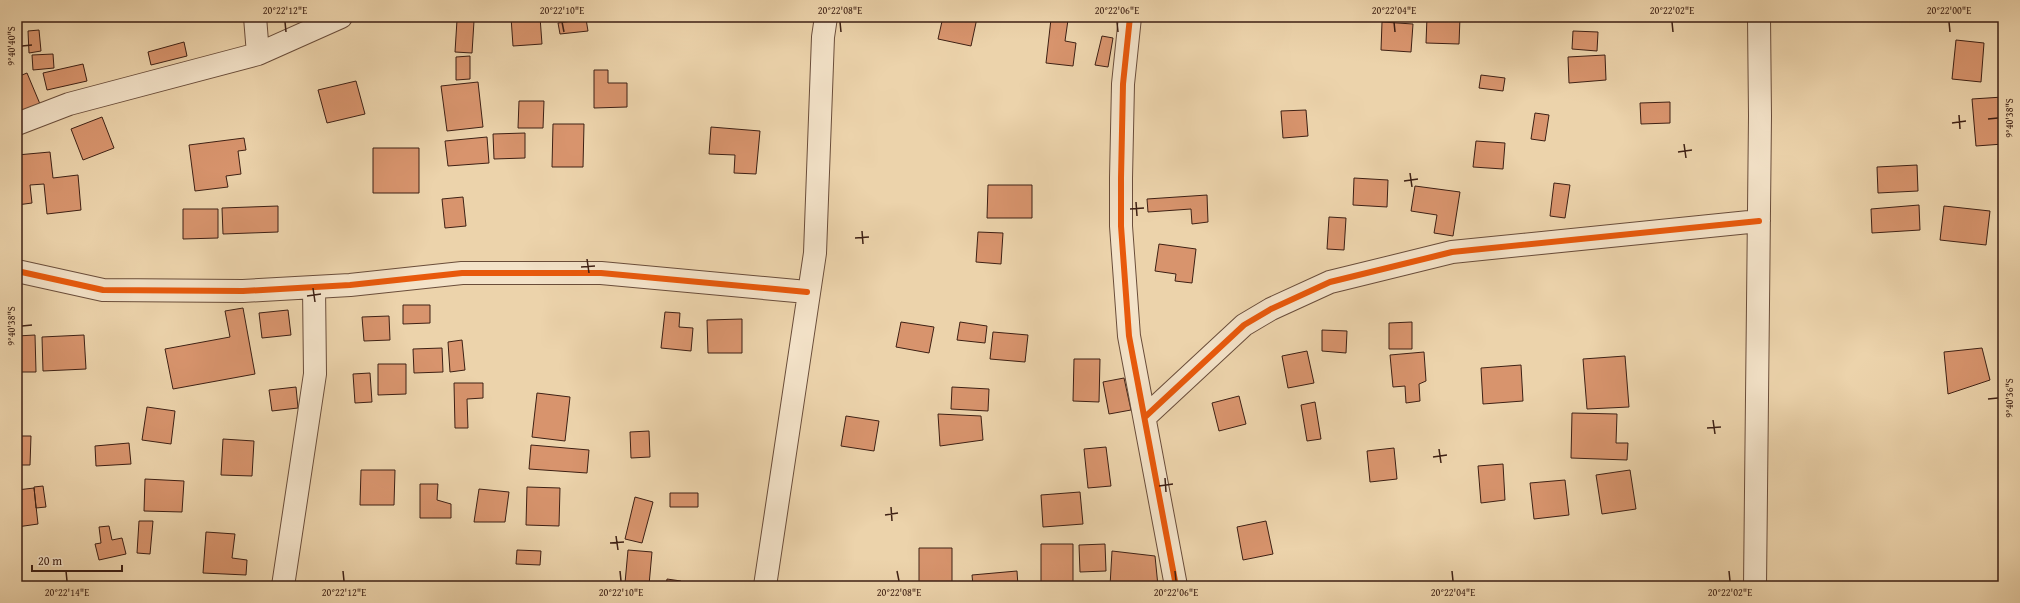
<svg xmlns="http://www.w3.org/2000/svg" width="2020" height="603" font-family="'Gentium Book Plus',serif">
  <style>
    .building { fill: #d8946d; stroke: #3e2014 }
    .lines { fill: none; stroke-linecap: round; stroke-linejoin: round }
    .street-casing { stroke: #6a4d3a; stroke-width: 24 }
    .street { stroke: #f3e2c8; stroke-width: 22 }
    .cycleway-casing { stroke: #f3e2c8; stroke-width: 8 }
    .cycleway { stroke: #e8590c; stroke-width: 6 }
    .ticks { fill: none; stroke: #3e2014; stroke-width: 1.5 }
    .neatline { fill: none; stroke: #3e2014; stroke-width: 1.5 }
    .ticks-label { font-size: 10px; text-anchor: middle; fill: #3e2014 }
  </style>
  <rect width="100%" height="100%" fill="#ecd3ab"/>
  <filter id="stains"><feTurbulence type="fractalNoise" baseFrequency=".005" numOctaves="4"/><feColorMatrix values="0 0 0 0 .2 0 0 0 0 .09 0 0 0 0 .02 0 0 0 .5 -.17"/></filter>
  <radialGradient id="worn" r=".72"><stop offset=".6" stop-color="#630" stop-opacity="0"/><stop offset="1" stop-color="#630" stop-opacity=".3"/></radialGradient>
  <path class="building" d="M17,17L19,44H17Z
    M511,17H540L542,44L513,46Z
    M943,17L977,18L971,46L938,39Z
    M1427,17H1460L1459,44L1426,43Z
    M586,19L588,31L560,34L558,23Z
    M1051,19L1068,20L1065,41L1076,43L1073,66L1046,63Z
    M457,20L474,21L472,53L455,52Z
    M1382,22L1413,24L1411,52L1381,50Z
    M39,30L41,51L29,53L28,31Z
    M1573,31L1598,32L1597,51L1572,49Z
    M1102,36L1113,38L1108,67L1095,65Z
    M1956,40L1984,43L1981,82L1952,79Z
    M184,42L187,56L151,65L148,52Z
    M53,54L54,68L33,70L32,55Z
    M1605,55L1606,80L1569,83L1568,57Z
    M470,56V79L456,80V57Z
    M83,64L87,81L47,90L43,73Z
    M594,70H608V83H627V107L594,108Z
    M27,73L40,104L17,113V77Z
    M1481,75L1505,78L1503,91L1479,88Z
    M356,81L365,114L327,123L318,90Z
    M478,82L483,127L447,131L441,86Z
    M2003,97V144L1976,146L1972,99Z
    M519,101H544L543,128H518Z
    M1670,102V123L1641,124L1640,103Z
    M1306,110L1308,136L1283,138L1281,111Z
    M1535,113L1549,115L1545,141L1531,139Z
    M102,117L114,148L83,160L71,129Z
    M553,124H584L583,167H552Z
    M711,127L760,131L756,174L734,173L735,155L709,154Z
    M525,133V158L494,159L493,134Z
    M487,137L489,163L448,166L445,141Z
    M244,138L246,150L238,151L241,174L226,176L228,187L195,191L189,145Z
    M1476,141L1505,143L1503,169L1473,167Z
    M373,148H419V193H373Z
    M50,152L53,178L78,175L81,210L47,214L44,184L30,185L32,203L17,205V155Z
    M1917,165L1918,191L1878,193L1877,167Z
    M1354,178L1388,180L1387,207L1353,205Z
    M1554,183L1570,185L1565,218L1550,216Z
    M988,185H1032V218H987Z
    M1415,186L1460,192L1453,236L1434,233L1437,215L1411,211Z
    M1207,195L1208,222L1192,224L1191,209L1148,212L1147,199Z
    M463,197L466,226L445,228L442,199Z
    M1919,205L1920,230L1872,233L1871,209Z
    M278,206V232L223,234L222,208Z
    M1944,206L1990,211L1986,245L1940,240Z
    M183,209H218V238L183,239Z
    M1329,217L1346,218L1344,250L1327,249Z
    M978,232L1003,233L1001,264L976,262Z
    M1159,244L1196,249L1192,283L1175,281L1176,274L1155,271Z
    M403,305H430V323L403,324Z
    M243,308L255,374L173,389L165,349L230,337L225,311Z
    M288,310L291,335L262,338L259,313Z
    M665,312L680,313L679,327L693,328L691,351L661,348Z
    M389,316L390,340L364,341L362,317Z
    M742,319V353H708L707,320Z
    M901,322L934,327L929,353L896,347Z
    M960,322L987,326L985,343L957,340Z
    M1412,322V349H1389V323Z
    M1322,330L1347,331L1346,353L1322,351Z
    M993,332L1028,335L1025,362L990,359Z
    M35,335L36,372H17V336Z
    M84,335L86,369L43,371L42,337Z
    M462,340L465,370L450,372L448,342Z
    M442,348L443,372L414,373L413,349Z
    M1982,348L1990,380L1948,394L1944,352Z
    M1307,351L1314,383L1288,388L1282,356Z
    M1424,352L1426,381L1419,384L1420,401L1406,403L1405,386L1393,387L1390,355Z
    M1625,356L1629,407L1587,409L1583,359Z
    M1074,359H1100L1099,402L1073,401Z
    M378,364H406V394L378,395Z
    M1521,365L1523,401L1483,404L1481,368Z
    M370,373L372,402L355,403L353,374Z
    M1124,378L1131,410L1109,414L1103,382Z
    M454,383H483V398L467,399L468,428H455Z
    M296,387L298,408L272,411L269,390Z
    M952,387L989,389L988,411L951,409Z
    M537,393L570,397L565,441L532,437Z
    M1239,396L1246,424L1219,431L1212,403Z
    M1315,402L1321,439L1307,441L1301,405Z
    M147,407L175,411L171,444L142,440Z
    M1572,413L1617,414L1616,443H1628L1627,460L1571,458Z
    M938,414L981,416L983,440L940,446Z
    M846,416L879,421L874,451L841,446Z
    M649,431L650,457L631,458L630,432Z
    M17,436H31L30,465H17Z
    M223,439L254,441L252,476L221,475Z
    M129,443L131,464L96,466L95,446Z
    M531,445L589,450L587,473L529,469Z
    M1106,447L1111,486L1088,488L1084,449Z
    M1394,448L1397,479L1370,482L1367,451Z
    M1503,464L1505,500L1481,503L1478,466Z
    M361,470H395L394,505H360Z
    M1630,470L1636,509L1602,514L1596,475Z
    M145,479L184,481L182,512L144,511Z
    M1565,480L1569,515L1534,519L1530,483Z
    M420,484H438L437,500L451,504V518H420Z
    M43,486L46,507L36,508L34,487Z
    M527,487L560,488L559,526L526,525Z
    M34,488L38,524L17,527V490Z
    M479,489L509,492L505,522H474Z
    M1080,492L1083,524L1043,527L1041,495Z
    M670,493H698V507H670Z
    M635,497L653,502L642,543L625,539Z
    M139,521H153L150,554L137,553Z
    M1266,521L1273,554L1243,560L1237,527Z
    M109,526L112,540L122,538L126,554L99,560L95,544L101,543L99,527Z
    M206,532L235,534L232,558L247,560L246,575L203,573Z
    M1041,544H1073V584H1041Z
    M1105,544L1106,571L1080,572L1079,545Z
    M919,548H952V586H919Z
    M517,550L541,551L540,565L516,564Z
    M628,550L652,552L649,585L625,583Z
    M1112,551L1155,556L1158,586H1110Z
    M1017,571L1018,586H973L972,575Z
    M667,579L681,581L680,586H666Z"/>
  <g class="lines">
    <g class="street-casing">
      <path id="street" d="M255,17L258,54
        M1130,17L1123,84L1121,178V226L1129,336L1176,586
        M17,124L69,104L258,54L341,17
        M17,271L103,290L243,291L350,285L462,273H601L807,292
        M1145,417L1244,325L1271,309L1330,282L1452,252L1759,221
        M283,586L315,374L314,287
        M765,586L815,253L823,37L826,17
        M1755,586L1760,116L1759,17"/>
    </g>
    <use href="#street" class="street"/>
    <g class="cycleway-casing">
      <path id="cycleway" d="M1130,17L1123,84L1121,178V226L1129,336L1176,586
        M17,271L103,290L243,291L350,285L462,273H601L807,292
        M1145,417L1244,325L1271,309L1330,282L1452,252L1759,221"/>
    </g>
    <use href="#cycleway" class="cycleway"/>
  </g>
  <path class="ticks" d="M285,22L286,32M562,22L564,32M840,22L841,32M1117,22L1118,32M1394,22L1395,32M1672,22L1673,32M1949,22L1950,32M22,46L32,45M1959,115L1960,129M1988,119L1998,118M1952,123L1966,121M1684,144L1686,158M1678,152L1692,150M1410,173L1412,187M1404,181L1418,179M1136,202L1137,216M1130,209L1144,208M862,231L863,244M855,238L869,237M587,259L589,273M581,267L595,266M313,288L315,302M307,296L321,294M22,326L32,325M1988,399L1998,398M1713,420L1715,434M1707,428L1721,427M1439,449L1441,463M1433,457L1447,455M1165,478L1166,492M1159,486L1173,484M891,507L892,521M885,515L898,513M616,536L618,550M610,543L624,542M66,571L67,581M343,571L344,581M620,571L621,581M897,571L899,581M1175,571L1176,581M1452,571L1453,581M1729,571L1730,581"/>
  <rect width="2020" height="603" fill="none" stroke="#ecd3ab" stroke-width="44"/>
  <path d="M32 565v6h90v-6" fill="none" stroke="#3e2014" stroke-width="2"/>
  <text x="38" y="565" font-size="12" fill="#3e2014" stroke="#f3e2c8" stroke-width="3" paint-order="stroke">20 m</text>
  <rect x="22" y="22" width="1976" height="559" class="neatline"/>
  <g class="ticks-label">
    <text x="285" y="14">20°22'12"E</text>
    <text x="562" y="14">20°22'10"E</text>
    <text x="840" y="14">20°22'08"E</text>
    <text x="1117" y="14">20°22'06"E</text>
    <text x="1394" y="14">20°22'04"E</text>
    <text x="1672" y="14">20°22'02"E</text>
    <text x="1949" y="14">20°22'00"E</text>
    <text transform="translate(11 46) rotate(-90)" y="4">9°40'40"S</text>
    <text transform="translate(2009 118) rotate(-90)" y="4">9°40'38"S</text>
    <text transform="translate(11 326) rotate(-90)" y="4">9°40'38"S</text>
    <text transform="translate(2009 398) rotate(-90)" y="4">9°40'36"S</text>
    <text x="67" y="596">20°22'14"E</text>
    <text x="344" y="596">20°22'12"E</text>
    <text x="621" y="596">20°22'10"E</text>
    <text x="899" y="596">20°22'08"E</text>
    <text x="1176" y="596">20°22'06"E</text>
    <text x="1453" y="596">20°22'04"E</text>
    <text x="1730" y="596">20°22'02"E</text>
  </g>
  <rect width="100%" height="100%" filter="url(#stains)"/>
  <rect width="100%" height="100%" fill="url(#worn)"/>
</svg>
